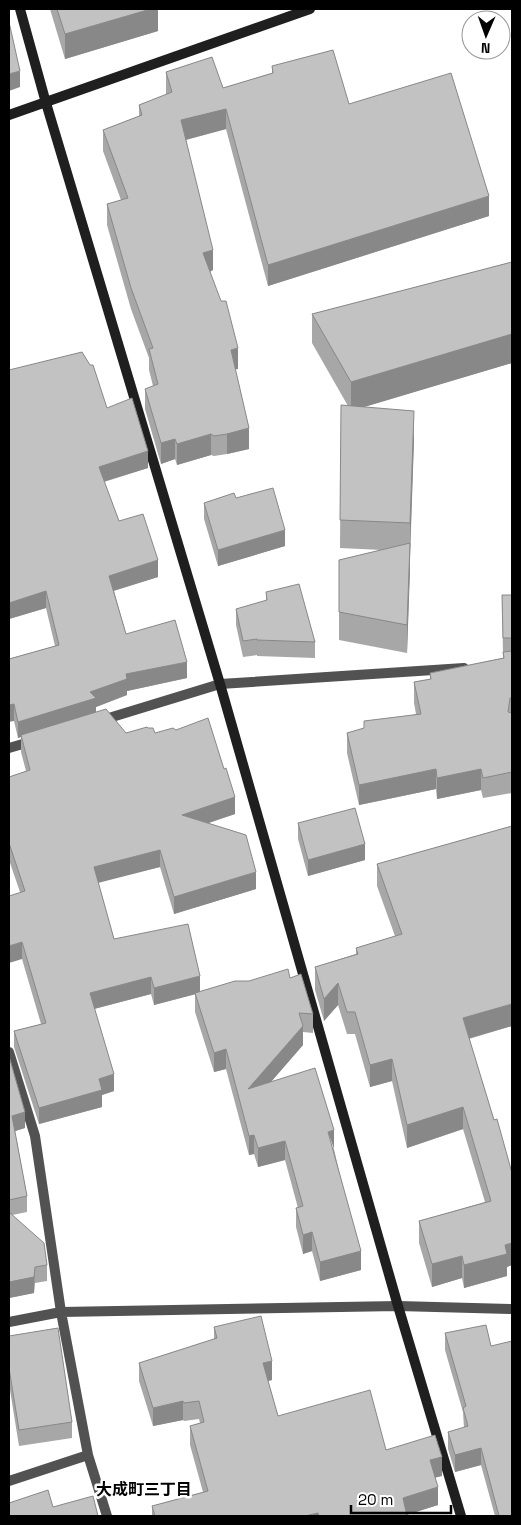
<svg xmlns="http://www.w3.org/2000/svg" width="521" height="1525" font-family="'Space Grotesk','Noto Sans JP',sans-serif">
  <style>
    .lines { fill: none; stroke-linecap: round; stroke-linejoin: round }
    .street { stroke: #525252; stroke-width: 10 }
    .secondary { stroke: #1f1f1f; stroke-width: 10 }
    .wall { fill: #a7a7a7 }
    .shaded-wall { fill: #888 }
    .building { fill: #c2c2c2; stroke: #888 }
    .labels { text-anchor: middle; dominant-baseline: central; stroke-width: 5; stroke-linejoin: round; paint-order: stroke }
    .neighbourhood-label { font-size: 16px; font-weight: bold; fill: #000; stroke: #fff }
  </style>
  <rect width="100%" height="100%" fill="#fff"/>
  <g class="lines">
    <path class="street" d="M99,721L220,684L464,668
      M9,748L33,741
      M9,1052L35,1136L61,1312L88,1455L107,1516
      M9,1322L61,1312L398,1306L512,1309
      M9,1481L88,1455"/>
    <path class="secondary" d="M20,9L46,103L220,684L398,1306L461,1516
      M9,115L310,9"/>
  </g>
  <path class="wall" d="M50,9H158V31L65,59Z
    M272,66L349,104L489,216L268,286L226,129L186,140L213,270L210,272L238,369H235L249,449L227,454L214,456L211,455L177,465L175,459L161,464L145,409V389L153,386L149,370V358L131,309L107,225V204L121,200L103,151V130L139,116V105L166,95V72L223,88L272,73Z
    M512,262V363L363,407L414,439L407,653L339,640V560L382,550L340,548L341,405L348,406L312,343V314Z
    M107,408L148,468L104,482L119,521L158,577L114,591L126,634L187,678L127,691V695L96,707V712L126,733L148,728L155,733L235,814L208,823L256,889L174,914L160,867L98,882L114,939L200,992L249,981L290,978L313,1014V1033L303,1032V1045L271,1082L334,1149L361,1270L320,1281L312,1251L303,1254L296,1227V1208H298L285,1160L258,1167L254,1154L249,1155L226,1069L214,1072L195,1012V994L154,1005L151,994L94,1009L114,1091L102,1095V1107L39,1124L14,1047V1031L41,1024L22,959L20,892L9,860V777L26,771L21,752V737L18,738L14,721L9,659L55,646L46,608L9,619Z
    M204,503L285,546L218,566L204,519Z
    M266,592L315,642V658L257,656V655L243,657L236,625V609L266,601Z
    M502,595H512V793L483,798L481,790L437,799L436,789L359,805L347,753V733L416,714L414,703V682L430,679V673L503,658Z
    M298,823L365,860L308,876L298,839Z
    M512,826V1026L469,1039L494,1120L512,1173V1265L507,1267V1276L464,1288L462,1278L432,1287L419,1243V1221L485,1202L463,1129L407,1148L392,1081L370,1087L355,1034H347L338,1005L324,1021L315,990V967L356,954V948L395,936L377,886V864Z
    M9,1056L25,1128L15,1131L27,1196V1212L12,1215L47,1265V1281L35,1283L34,1293L9,1298Z
    M214,1327L272,1380L268,1381L278,1416L386,1450L442,1476L435,1477L438,1505L406,1515L407,1516H152V1506L203,1492L190,1445V1426L200,1423L199,1419L184,1421L183,1420L153,1426L139,1381V1363L214,1339Z
    M445,1333L512,1516H495L481,1465L455,1472L448,1449V1432L464,1428L463,1412L445,1350Z
    M9,1336L72,1422V1438L19,1446L9,1384Z"/>
  <path class="shaded-wall" d="M151,9H158V31L65,59V34Z
    M20,71V87L9,91V74Z
    M226,109V129L181,141V120Z
    M489,196V216L268,286V265Z
    M213,250V270L203,274V253Z
    M512,334V363L351,411V382Z
    M238,348V369L231,370V350Z
    M414,411V439L410,551V523Z
    M249,428V449L227,454V434Z
    M211,434V455L177,465V444Z
    M175,439V459L161,464V443Z
    M148,451V468L99,483V467Z
    M285,530V546L218,566V550Z
    M410,543V571L407,653V625Z
    M158,560V577L109,592V576Z
    M46,591V608L9,619V603Z
    M187,662V678L127,691V695L96,707V715L21,735V737L18,738V722L90,692L126,674Z
    M14,704V721L9,722V705Z
    M436,769V789L359,805V785Z
    M481,769V790L437,799V778Z
    M235,797V814L182,832V815Z
    M365,844V860L308,876V860Z
    M160,850V867L94,884V867Z
    M256,872V889L174,914V897Z
    M22,942V959L9,963V946Z
    M200,976V993L154,1005V988Z
    M151,977V994L90,1010V993Z
    M338,983V1005L324,1021V999Z
    M512,1004V1026L463,1040V1018Z
    M303,1026V1045L248,1108V1089Z
    M226,1049V1069L214,1072V1053Z
    M392,1059V1081L370,1087V1065Z
    M114,1074V1091L102,1095V1107L39,1124V1108L99,1079Z
    M463,1107V1129L407,1148V1125Z
    M25,1112V1128L12,1132V1116Z
    M334,1130V1149L328,1132Z
    M254,1135V1154L249,1155V1136Z
    M285,1141V1160L258,1167V1148Z
    M312,1232V1251L303,1254V1235Z
    M512,1243V1265L507,1267V1276L464,1288V1265L505,1245Z
    M361,1251V1270L320,1281V1262Z
    M462,1256V1278L432,1287V1264Z
    M35,1267L34,1293L9,1298V1282Z
    M272,1361V1380L263,1382V1363Z
    M183,1401V1420L153,1426V1408Z
    M481,1448V1465L455,1472V1455Z
    M442,1457V1476L430,1479V1460Z
    M438,1487V1505L403,1516V1498Z
    M318,1513V1516H305Z"/>
  <path class="building" d="M57,9H151L65,34Z
    M9,22L20,71L9,74Z
    M333,50L349,104L451,73L489,196L268,265L226,109L181,120L213,250L203,253L221,301H226L238,348L231,350L249,428L227,434L214,436L211,434L177,444L175,439L161,443L145,389L158,384L149,349L153,348L131,288L107,204L128,198L103,130L142,115L139,105L172,92L166,72L212,57L223,88L273,73L272,66Z
    M512,262V334L351,382L312,314Z
    M82,352L90,365H93L107,408L132,398L148,451L99,467L119,521L143,514L158,560L109,576L126,634L175,620L187,662L126,674L127,679L90,692L96,698L18,722L14,704L9,705V659L59,645L46,591L9,603V370Z
    M341,405L414,411L410,523L340,520Z
    M273,488L285,530L218,550L204,503L234,493L236,498Z
    M410,543L407,625L339,612V560Z
    M299,584L315,642L257,640V639L243,641L236,609L267,600L266,592Z
    M502,595H512V638H503Z
    M512,651V698H510L508,712L512,713V772L483,778L481,769L437,778L436,769L359,785L347,733L364,728V721L421,714L414,682L431,679L430,673L504,658L503,652Z
    M106,709L126,733L147,727L148,728H153L155,733L173,728L176,730L208,718L224,769L226,768L235,797L182,815L246,835L256,872L174,897L160,850L94,867L114,939L188,924L200,976L154,988L151,977L90,993L114,1074L99,1079L102,1090L39,1108L14,1031L46,1023L22,942L9,946V896L25,891L9,843V777L30,770L21,735Z
    M355,808L365,844L308,860L298,823Z
    M512,826V1004L463,1018L494,1120L497,1119L512,1173V1243L505,1245L507,1254L464,1265L462,1256L432,1264L419,1221L491,1201L463,1107L407,1125L392,1059L370,1065L355,1012H347L338,983L324,999L315,967L358,954L356,948L402,934L377,864Z
    M288,969L290,978L301,974L313,1014L299,1013L303,1026L248,1089L315,1068L334,1130L328,1132L361,1251L320,1262L312,1232L303,1235L296,1208L303,1206L285,1141L258,1148L254,1135L249,1136L226,1049L214,1053L195,993L235,981H249Z
    M9,1056L25,1112L12,1116L27,1196L9,1200Z
    M9,1212L44,1243L47,1265L35,1267L34,1277L9,1282Z
    M261,1316L272,1361L263,1363L278,1416L370,1390L386,1450L435,1435L442,1457L430,1460L438,1487L403,1498L407,1516H319L318,1513L305,1516H155L152,1506L208,1491L190,1426L204,1422L199,1401L184,1403L183,1401L153,1408L139,1363L217,1338L214,1327Z
    M486,1325L491,1346L512,1341V1516H499L481,1448L455,1455L448,1432L468,1426L463,1408L466,1406L445,1333Z
    M58,1328L72,1422L19,1430L9,1368V1336Z
    M48,1490L53,1507L93,1496L98,1516H9V1503Z"/>
  <g class="labels">
    <g class="neighbourhood-label">
      <text x="144" y="1489">大成町三丁目</text>
    </g>
  </g>
  <rect width="521" height="1525" fill="none" stroke="#000000" stroke-width="20"/>
  <g transform="translate(486 35) rotate(182)"><circle r="24" fill="#ffffff" stroke="#999999"/>
  <path d="M0-4L9 19L0 12L-9 19Z" fill="#000000"/>
  <text y="-8" font-size="14" font-weight="bold" text-anchor="middle" fill="#000000">N</text>
  </g>
  <path d="M351 1505v8h100v-8" fill="none" stroke="#000000" stroke-width="2.5"/>
  <text x="358" y="1505" font-size="15" fill="#000000" stroke="#ffffff" stroke-width="4" paint-order="stroke">20 m</text>
</svg>
